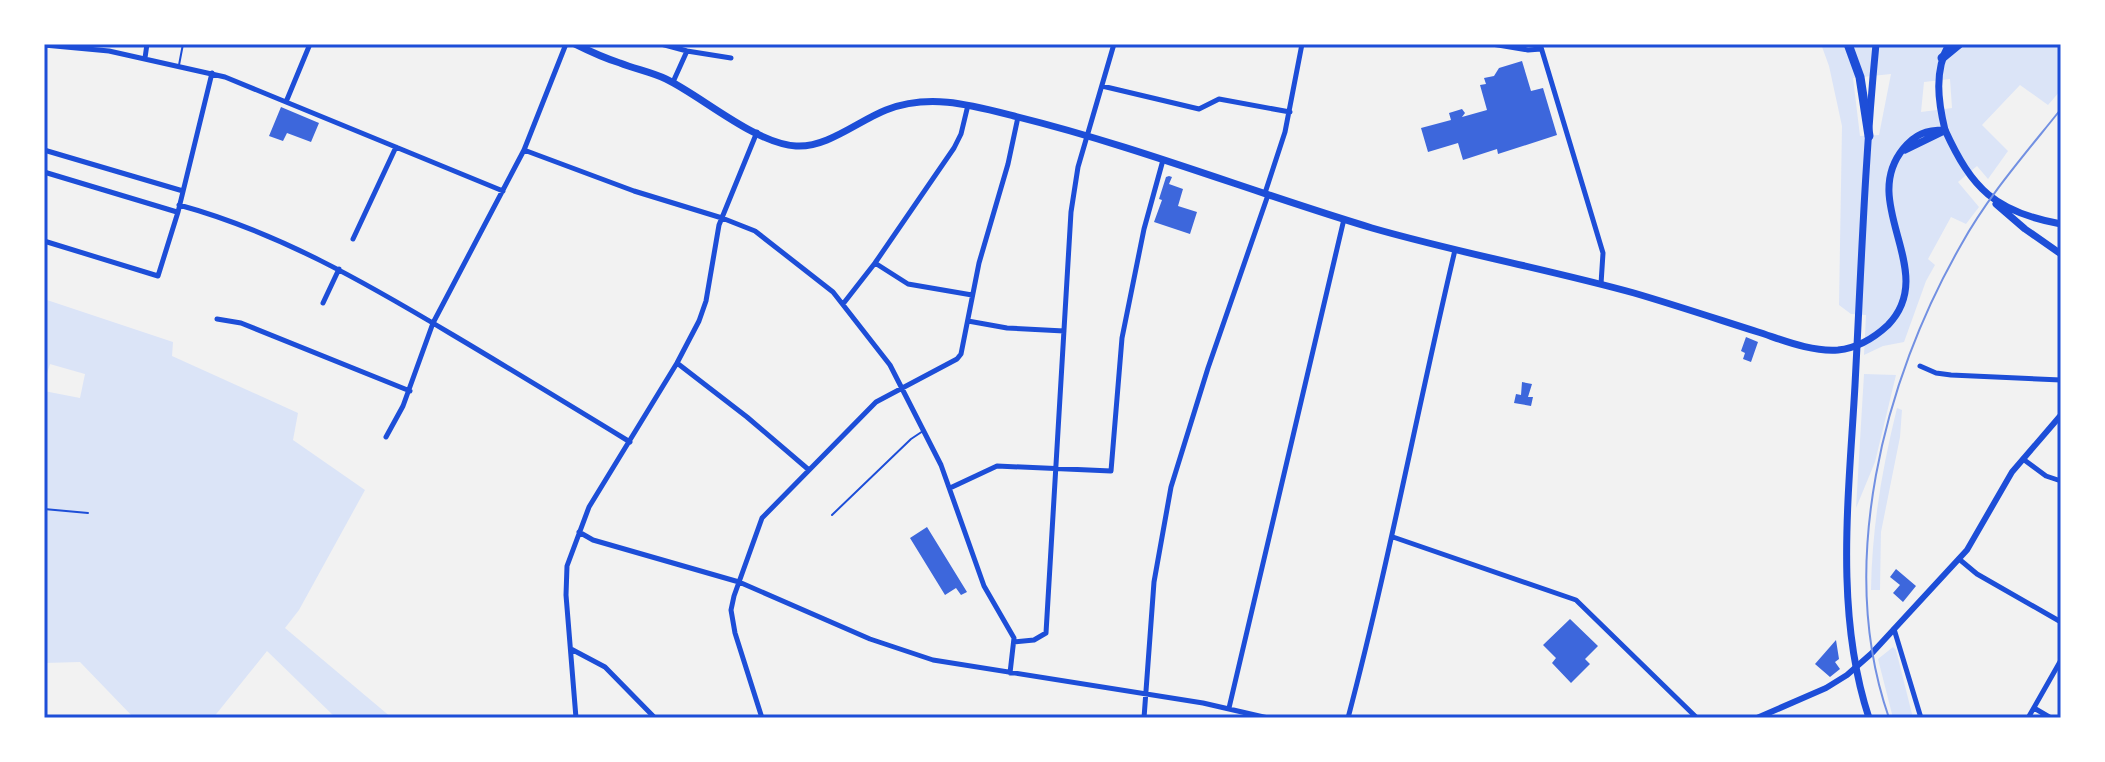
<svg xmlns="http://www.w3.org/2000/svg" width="2105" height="762" font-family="'Nunito Sans',sans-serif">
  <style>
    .green { fill: #dbe4f7; fill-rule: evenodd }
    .building { fill: #3d67dc }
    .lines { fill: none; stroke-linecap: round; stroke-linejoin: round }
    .service { stroke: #1d4ed8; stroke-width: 2 }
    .minor { stroke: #1d4ed8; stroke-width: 5 }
    .tertiary { stroke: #1d4ed8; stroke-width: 6 }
    .secondary { stroke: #1d4ed8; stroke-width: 7 }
    .primary { stroke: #1d4ed8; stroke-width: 7 }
    .motorway { stroke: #1d4ed8; stroke-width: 9 }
    .rail { stroke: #7290e2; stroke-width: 2 }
    .neatline { fill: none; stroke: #1d4ed8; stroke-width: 3 }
  </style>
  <rect width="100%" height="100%" fill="#f2f2f2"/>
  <path class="green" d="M1821,44H2061V90L2048,105L2020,85L1982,125L2008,151L1988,179L1977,166L1958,182L1979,207L1966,224L1951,217L1928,259L1935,265L1926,281L1904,342L1883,346L1864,355L1866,315L1851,314L1839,305L1842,126L1829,66ZM1891,74L1879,135L1860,136L1853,78ZM1950,79L1952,108L1921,112L1924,82Z
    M44,299L173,342L172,356L298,413L293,440L365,490L299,610L285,628L392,718H336L267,651L213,718H134L80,662L44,663V391L80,398L85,374L50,364L46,377H44Z
    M1864,374L1896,375L1875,462L1856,508Z
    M1897,408L1902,410L1900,437L1881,532L1880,590H1871C1872,527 1882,469 1897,408Z
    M1893,647L1896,650L1913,718H1893L1878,659Z"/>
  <path class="building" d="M1522,61L1531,91L1543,88L1557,135L1498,154L1497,149L1463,160L1458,143L1428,152L1421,128L1451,120L1449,113L1462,109L1465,113L1462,117L1487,110L1480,85L1486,84L1484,78L1494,76L1499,68Z
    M281,107L319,123L311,142L287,133L283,141L269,136Z
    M1169,176L1172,177L1169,184L1183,189L1178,206L1197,212L1190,234L1154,222L1162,200L1159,199L1166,177Z
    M1746,337L1758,342L1751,362L1743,359L1745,353L1741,351Z
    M1522,382L1532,384L1528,397H1533L1531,406L1514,403L1516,394L1521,395Z
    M927,527L967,592L961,595L956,588L945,595L910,538Z
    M1896,569L1916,586L1903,602L1893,593L1900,585L1890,577Z
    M1570,619L1598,646L1585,659L1590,664L1571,683L1552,663L1556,658L1543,645Z
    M1836,640L1839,659L1835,662L1840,669L1830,677L1815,664Z"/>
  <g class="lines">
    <path class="service" d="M179,65L183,44
      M44,509L88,513
      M832,515L911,439L923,431"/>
    <path class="minor" d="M661,44L687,51L731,58
      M1492,44L1528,50L1541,49
      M1540,44L1603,253L1601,284
      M44,45L109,51L225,77L503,191
      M145,58L147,44
      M673,82L687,51
      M1102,86L1199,109L1219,99L1290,112
      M286,102L310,44
      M44,150L183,191
      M524,150L634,191L722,218L755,231L833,292L890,365L941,465L984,586L1014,638L1010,673
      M44,172L177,212
      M1265,193L1285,132L1302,44
      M179,205C278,232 366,283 453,335C512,370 571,406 630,442
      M353,239L396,147
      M44,241L158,276L178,212L212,73
      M875,263L908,284L972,295
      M323,303L339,269
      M843,304L875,263L954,148L961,134L968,105
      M217,319L241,323L410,391
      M968,321L1007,328L1064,331
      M677,363L747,417L809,470
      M1920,366L1936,373L1951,375L2061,380
      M386,437L403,406L433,323L524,150L566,44
      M2023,459L2046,476L2061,481
      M950,488L997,466L1111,471L1122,338L1144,229L1163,160
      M579,532L593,540L739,582L870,639L933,660L1203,703L1268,718
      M1393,537L1576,600L1697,718
      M1959,559L1977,574L2061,622
      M1894,629L1921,718
      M1014,642L1034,640L1046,633L1071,212L1078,167L1114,44
      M571,649L605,667L655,718
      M1229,708L1344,219
      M2034,708L2051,718
      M576,718L566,595L567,566L589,507L677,363L699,321L706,301L719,225L757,132
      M762,718L735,633L731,610L734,596L762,518L876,402L957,359L961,354L979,263L1008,164L1018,117
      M1144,718L1154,582L1171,487L1208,368L1268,195
      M1348,718C1389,563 1418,406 1455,250
      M2028,718L2061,660"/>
    <path class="tertiary" d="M1757,718L1826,688L1847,675L1872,653L1967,550L2012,472L2061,415"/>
    <path class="secondary" d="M1945,130C1972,189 1995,212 2061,224
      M1996,204L2025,229L2061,254
      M1869,718C1834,612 1849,494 1855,385C1861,271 1865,157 1876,44"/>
    <path class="primary" d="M575,44C589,51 604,58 620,63C635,69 651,72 666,79C703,97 754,143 796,146C827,148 858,121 886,110C929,93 971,105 1014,116C1136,146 1252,192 1372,228C1459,253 1547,269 1634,293C1675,305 1717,319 1758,332C1783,340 1811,352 1838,350C1858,348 1873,339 1888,325C1940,271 1858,205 1903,149C1915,134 1926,130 1945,130
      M1945,130C1938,101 1934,71 1949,44
      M1905,150L1944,131"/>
    <path class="motorway" d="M1848,44L1860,77L1869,136
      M1942,58L1959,44"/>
    <path class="rail" d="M1889,718C1836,566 1883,381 1961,245C1988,196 2026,153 2061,109"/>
  </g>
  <rect width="2105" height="762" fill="none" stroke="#ffffff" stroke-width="92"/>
  <rect x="46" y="46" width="2013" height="670" class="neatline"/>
</svg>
